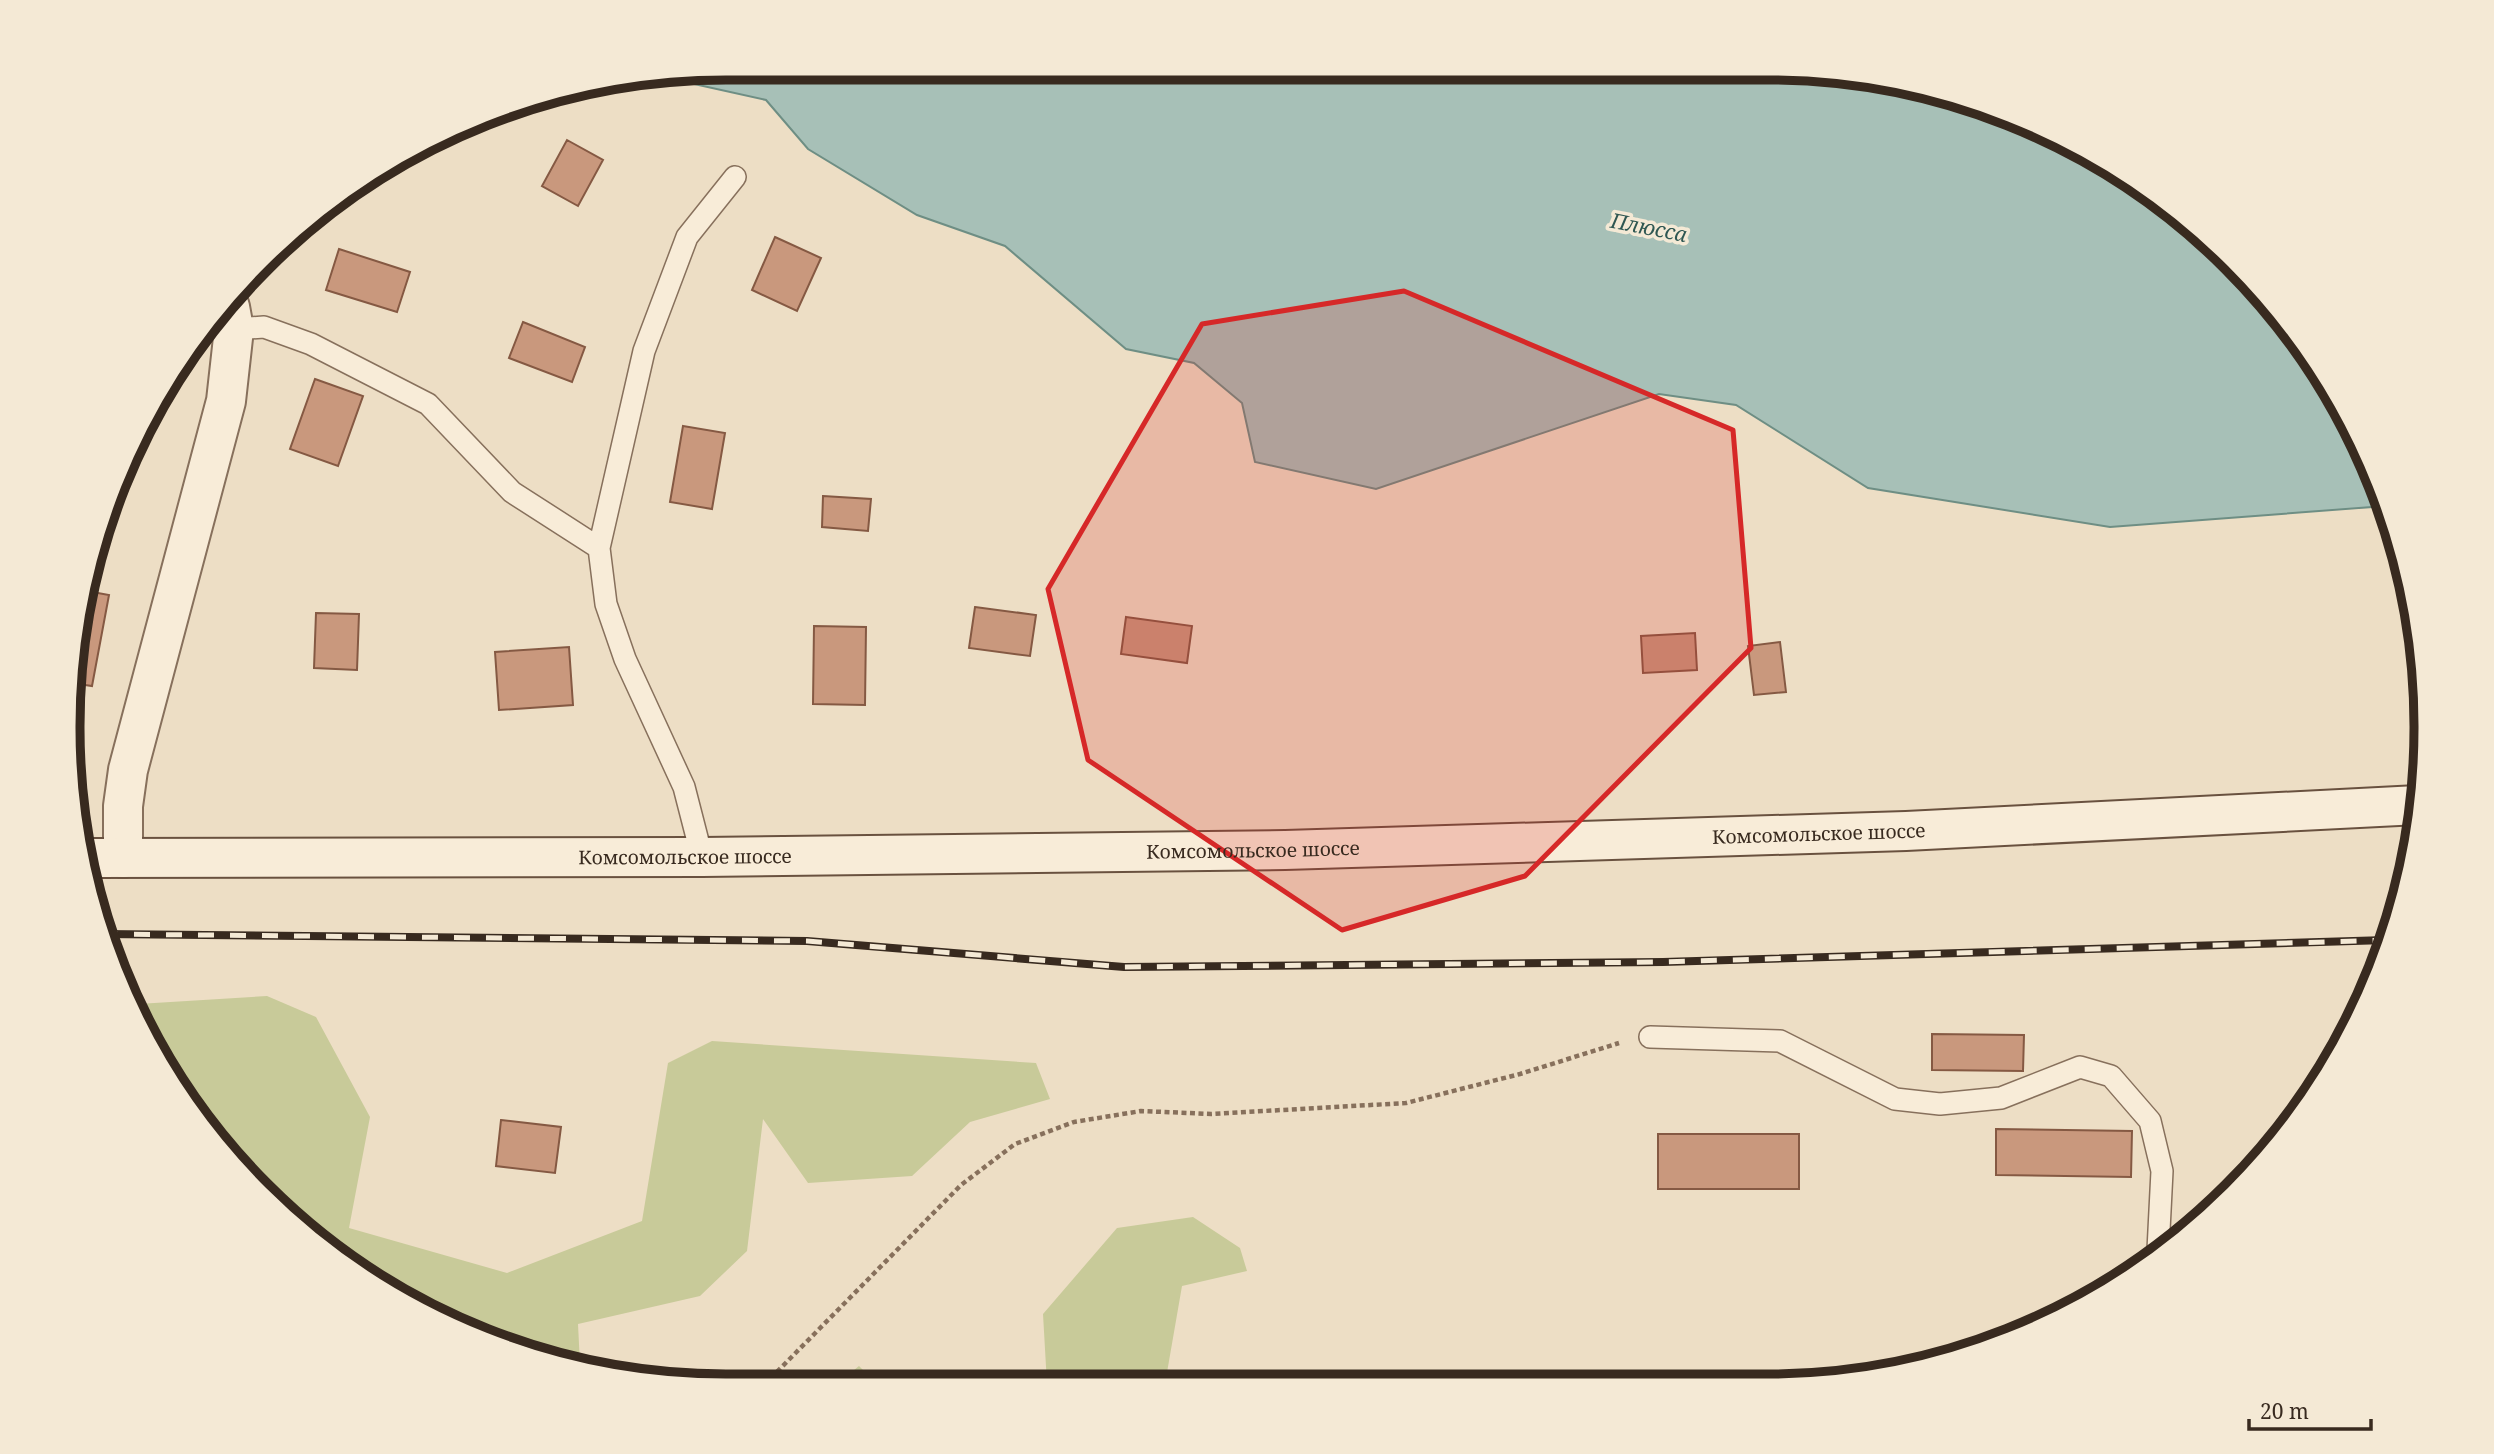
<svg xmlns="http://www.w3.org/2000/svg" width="2494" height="1454" font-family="'Noto Serif',serif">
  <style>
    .green { fill: #c8ca99 }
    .water { fill: #a7c0b7; stroke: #6e8e84; stroke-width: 2 }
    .building { fill: #c9987d; stroke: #855943; stroke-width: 2 }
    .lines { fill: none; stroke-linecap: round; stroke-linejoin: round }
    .service-casing { stroke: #87705c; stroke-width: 24 }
    .minor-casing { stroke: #87705c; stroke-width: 42 }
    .secondary-casing { stroke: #69513f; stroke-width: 42 }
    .path { stroke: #87705c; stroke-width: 4.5; stroke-dasharray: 5 3.5; stroke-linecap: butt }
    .service { stroke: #f8ecd8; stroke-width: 21 }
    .minor { stroke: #f8ecd8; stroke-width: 38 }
    .secondary { stroke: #f8ecd8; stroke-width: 38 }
    .rail-casing { stroke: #382a1f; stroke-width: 8 }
    .rail { stroke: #f4e9d5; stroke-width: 5; stroke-dasharray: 16; stroke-linecap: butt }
    .marked { fill: #d62828; fill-opacity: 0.2; stroke: #d62828; stroke-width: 5; stroke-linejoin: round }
    .labels { text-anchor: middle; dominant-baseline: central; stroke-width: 7; stroke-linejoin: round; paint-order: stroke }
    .street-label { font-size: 19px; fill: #382a1f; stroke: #f4e9d5 }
    .water-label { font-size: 21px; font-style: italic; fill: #2f5752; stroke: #f4e9d5 }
    .rim { fill: none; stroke: #382a1f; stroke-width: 9 }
  </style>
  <rect width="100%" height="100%" fill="#eddec5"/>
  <path class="green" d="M267,996L316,1017L370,1117L349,1228L507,1273L642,1221L668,1063L712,1041L1036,1063L1050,1099L970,1122L912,1176L808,1183L763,1119L747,1251L700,1296L578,1324L580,1364L515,1351L361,1275L205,1128L138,1004Z
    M1193,1217L1240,1248L1247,1271L1182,1286L1165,1384H1047L1043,1314L1117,1228Z
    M859,1366L877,1384H837Z"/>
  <path class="water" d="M727,68L1810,70L1978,103L2133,179L2233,261L2314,361L2375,475L2385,506L2110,527L1868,488L1736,405L1659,394L1376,489L1255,462L1242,403L1194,363L1126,349L1005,246L917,215L808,149L766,100L667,78Z"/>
  <path class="building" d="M567,140L603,160L578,206L542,186Z
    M775,237L821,258L797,311L752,290Z
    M339,249L410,272L397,312L326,290Z
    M523,322L585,347L572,382L509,358Z
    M315,379L363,396L338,466L290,449Z
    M683,426L725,433L712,509L670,502Z
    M823,496L871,499L868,531L822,527Z
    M87,591L109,595L92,686L78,684Z
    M975,607L1036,615L1030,656L969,648Z
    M316,613L359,614L357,670L314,668Z
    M1126,617L1192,626L1187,663L1121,654Z
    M814,626L866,627L865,705L813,704Z
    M1695,633L1697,670L1643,673L1641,636Z
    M1780,642L1786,692L1754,695L1748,646Z
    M569,647L573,705L499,710L495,652Z
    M1932,1034L2024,1035L2023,1071L1932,1070Z
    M501,1120L561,1127L555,1173L496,1166Z
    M1996,1129L2132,1131L2131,1177L1996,1175Z
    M1658,1134H1799V1189H1658Z"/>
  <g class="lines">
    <g class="service-casing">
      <path id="service" d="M234,329L264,327L311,344L428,404L512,492L599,548
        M702,857L684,787L625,659L606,604L599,548L644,351L687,237L735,177
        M1650,1037L1780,1041L1895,1099L1940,1104L2001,1098L2080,1067L2111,1076L2150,1121L2162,1171L2158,1250"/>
    </g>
    <g class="minor-casing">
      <path id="minor" d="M123,858V806L128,770L226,401L234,329L230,307"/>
    </g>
    <g class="secondary-casing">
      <g id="secondary">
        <path id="s1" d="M87,858L702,857L1285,850L1906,831L2418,805"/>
      </g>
    </g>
    <path class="path" d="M765,1384L961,1185L1015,1144L1074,1122L1141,1111L1211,1114L1406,1103L1520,1074L1619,1043"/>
    <use href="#service" class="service"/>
    <use href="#minor" class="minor"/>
    <use href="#secondary" class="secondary"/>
    <g class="rail-casing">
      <path id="rail" d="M102,934L807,941L1124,967L1663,962L2387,940"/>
    </g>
    <use href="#rail" class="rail"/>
  </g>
  <path class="marked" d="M1404,291L1733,430L1751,648L1525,876L1342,930L1088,760L1048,589L1202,324Z"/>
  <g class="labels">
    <g class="street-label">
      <text stroke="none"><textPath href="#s1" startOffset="1732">Комсомольское шоссе</textPath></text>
      <text stroke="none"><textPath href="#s1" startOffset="1166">Комсомольское шоссе</textPath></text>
      <text stroke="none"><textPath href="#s1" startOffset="598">Комсомольское шоссе</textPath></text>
    </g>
    <g class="water-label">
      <text transform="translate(1649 227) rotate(11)">Плюсса</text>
    </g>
  </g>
  <path d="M0 0H2494V1454H0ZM726 80H1768A646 646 0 0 1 2414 726V728A646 646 0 0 1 1768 1374H726A646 646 0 0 1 80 728V726A646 646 0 0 1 726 80Z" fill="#f4e9d5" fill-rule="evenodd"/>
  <path class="rim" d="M726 80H1768A646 646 0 0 1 2414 726V728A646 646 0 0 1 1768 1374H726A646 646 0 0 1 80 728V726A646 646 0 0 1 726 80Z"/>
  <path d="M2249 1419v10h122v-10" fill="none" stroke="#382a1f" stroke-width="3.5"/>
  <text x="2260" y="1419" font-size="21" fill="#382a1f" stroke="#f4e9d5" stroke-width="5" paint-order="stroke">20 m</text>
</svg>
